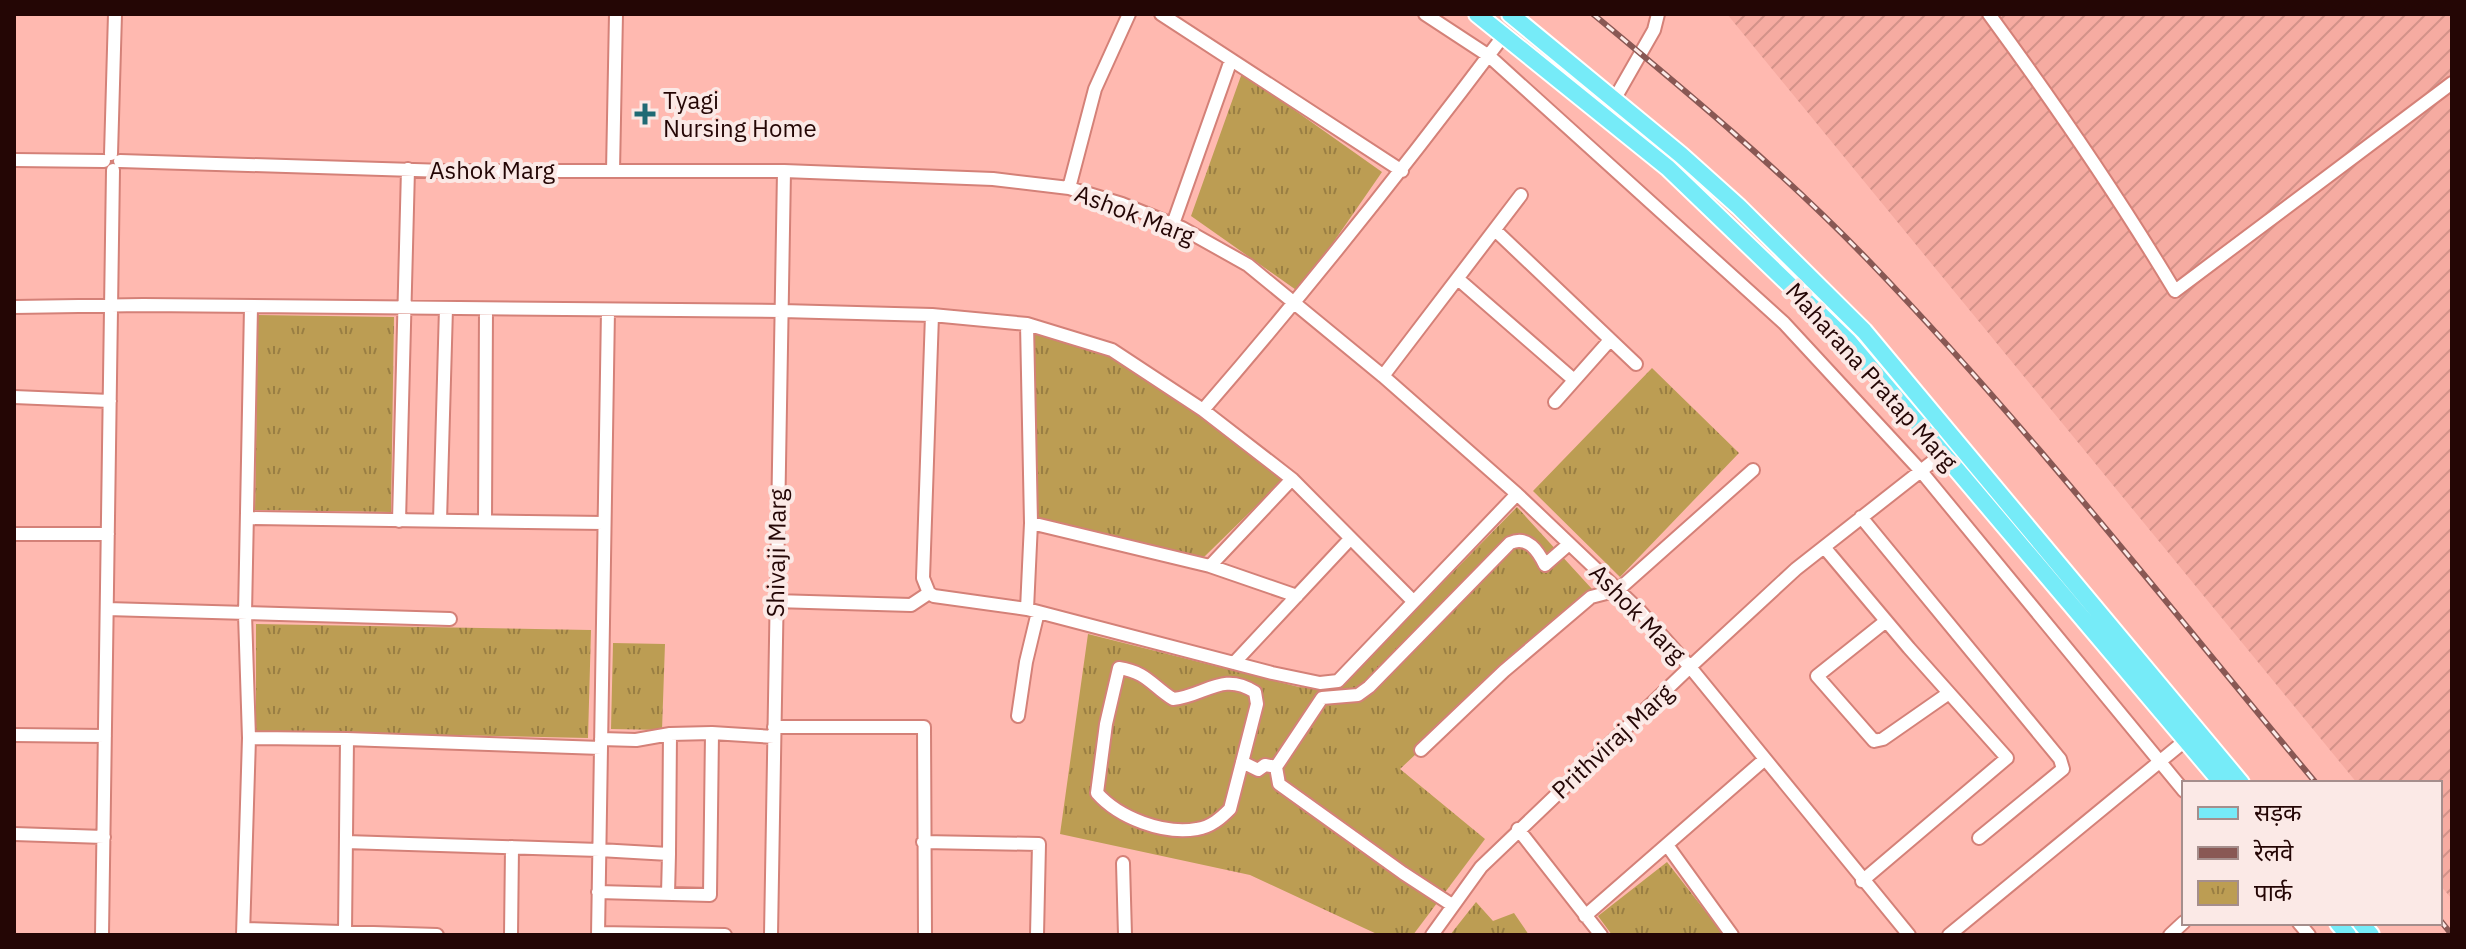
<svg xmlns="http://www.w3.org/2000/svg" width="2466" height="949" font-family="'IBM Plex Sans','Noto Sans Devanagari',sans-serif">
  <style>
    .industrial { fill: url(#industrial-furrows) }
    .park { fill: url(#park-tufts) }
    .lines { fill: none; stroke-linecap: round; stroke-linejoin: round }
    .minor-casing { stroke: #d48178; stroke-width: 16 }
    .major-casing { stroke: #fff; stroke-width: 20 }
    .minor { stroke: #fff; stroke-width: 12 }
    .major { stroke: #76ebf8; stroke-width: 16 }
    .rail-casing { stroke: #895854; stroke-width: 6 }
    .rail { stroke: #fbe9e6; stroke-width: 3; stroke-dasharray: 9; stroke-linecap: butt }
    .poi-dot { fill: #206a74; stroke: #fbe9e6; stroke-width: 3 }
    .labels { text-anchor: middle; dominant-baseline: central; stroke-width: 8; stroke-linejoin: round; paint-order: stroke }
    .poi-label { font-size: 24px; fill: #240605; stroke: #fbe9e6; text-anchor: start }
    .street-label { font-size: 24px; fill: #240605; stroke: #fbe9e6 }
  </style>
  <defs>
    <pattern id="industrial-furrows" width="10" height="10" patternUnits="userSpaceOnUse" patternTransform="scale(2)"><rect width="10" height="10" fill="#f6aba1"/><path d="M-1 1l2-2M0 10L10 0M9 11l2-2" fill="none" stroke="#d39289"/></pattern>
    <pattern id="park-tufts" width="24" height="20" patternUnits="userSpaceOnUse" patternTransform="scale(2)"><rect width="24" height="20" fill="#bc9d53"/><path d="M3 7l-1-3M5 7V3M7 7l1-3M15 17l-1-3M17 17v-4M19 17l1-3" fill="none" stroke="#997e43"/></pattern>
  </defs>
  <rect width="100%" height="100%" fill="#ffb9b0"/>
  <path class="industrial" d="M1727,14H2452V899L2440,885V783H2357Z"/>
  <path class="park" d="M1242,73L1382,172L1299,292L1191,216Z
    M258,315L394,317L391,512L255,510Z
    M1033,331L1112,353L1209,413L1284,479L1204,557L1035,518Z
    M1652,368L1739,453L1620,577L1533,491Z
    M1517,507L1592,589L1400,769L1485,839L1413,935H1379L1250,875L1060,834L1088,634L1299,687L1327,688L1347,680Z
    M256,624L591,630L588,738L256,731Z
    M613,643L665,644L662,730L611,729Z
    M1667,862L1724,935H1612L1598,916Z
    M1476,902L1493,921L1514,913L1529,935H1450Z"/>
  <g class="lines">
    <g class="minor-casing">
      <path id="minor" d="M1161,14L1402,171
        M1425,14L1489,56L1784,323L1920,470L2184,791
        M1989,14C2055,104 2118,196 2175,291L2452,83
        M1614,100L1654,30L1658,14
        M111,154L115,14
        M14,160L104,161
        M120,161L446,171H784L993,179L1069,188L1122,204L1182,228L1248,265L1383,376L1517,494L1639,610L1690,667L1909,935
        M613,171L616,14
        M1069,188L1095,89L1129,14
        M1173,224L1231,60
        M1495,230L1636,364
        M1458,279L1574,380
        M14,307L143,305L782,311L932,315L1027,324L1112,350L1203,410L1292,479L1413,601
        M932,315L923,578L929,593L934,596L1027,609L1272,673L1320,683L1338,681L1517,494
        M1383,376L1521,195
        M14,397L110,401
        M1555,402L1610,340
        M1203,410C1308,289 1408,163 1504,35
        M1861,517L2060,759L2063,769L1979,838
        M247,518L604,523
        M399,521L408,169
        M440,521L446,308
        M485,521L486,309
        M1031,523L1210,566L1292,479
        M14,534H108
        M1824,547L1909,648L2007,758L1862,881
        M1210,566L1297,596
        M775,601L911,605L929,593
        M107,609L450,619
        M1027,609L1031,523L1027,324
        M1886,621L1817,676L1874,741L1883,739L1949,693
        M1234,663L1350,539
        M1119,668C1147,672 1152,686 1173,699C1205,696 1222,671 1255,692L1257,704L1230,809C1221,818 1211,827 1197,829C1164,835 1119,818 1097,793L1106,724Z
        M1018,716L1026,662L1038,612
        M774,727H924L925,935
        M14,735L105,736
        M249,738L347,739L601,748
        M601,739L636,740L670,734L712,733L774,737
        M1421,750L1504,671L1591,597L1618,590L1753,470
        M1242,762L1258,770L1265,765L1276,767L1279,784L1403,873L1452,905
        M1276,767L1322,698L1358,695L1369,687L1510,543C1528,535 1538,551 1545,565L1569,544
        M1518,829L1601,935
        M14,834L104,837
        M346,842L599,850L669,854L670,734
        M923,842L1039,844L1037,935
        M1667,845L1732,935
        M1123,863L1125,935
        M598,892L710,895L712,733
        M668,894L669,854
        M1585,916L1765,759
        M2299,923L2309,935
        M244,929L437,935
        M345,932L347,739
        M598,933L725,935
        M102,935L113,170
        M243,935L249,738L245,614L251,307
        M511,935L512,847
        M598,935L608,310
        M771,935L784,171
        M1432,935L1481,867L1690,667L1796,569L1950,448
        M1949,935L2186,740
        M2170,935L2184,922"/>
    </g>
    <g class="major-casing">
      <path id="major" d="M1477,14L1668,168L1848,341L2222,783
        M1510,14L1681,155L1739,207L1864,331L2241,783
        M2338,923L2348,935
        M2361,923L2371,935"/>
    </g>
    <use href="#minor" class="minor"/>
    <use href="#major" class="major"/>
    <g class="rail-casing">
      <path id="rail" d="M1593,14C1687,92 1782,171 1868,260C2027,425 2169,607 2316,783
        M2440,920L2452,935"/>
    </g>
    <use href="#rail" class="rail"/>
  </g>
  <path class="poi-dot" d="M641 102h8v8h8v8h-8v8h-8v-8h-8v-8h8z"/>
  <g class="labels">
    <g class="poi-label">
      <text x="663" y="100">Tyagi<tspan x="663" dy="28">Nursing Home</tspan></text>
    </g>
    <g class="street-label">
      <text x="492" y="170">Ashok Marg</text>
      <text transform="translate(1135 214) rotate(21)">Ashok Marg</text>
      <text transform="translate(1872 376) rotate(48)">Maharana Pratap Marg</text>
      <text transform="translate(776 553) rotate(-89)">Shivaji Marg</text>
      <text transform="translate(1638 613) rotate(46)">Ashok Marg</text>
      <text transform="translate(1612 741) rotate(-43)">Prithviraj Marg</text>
    </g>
  </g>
  <rect width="2466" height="949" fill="none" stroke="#240605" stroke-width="32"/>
  <rect x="2182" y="781" width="260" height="144" fill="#fbe9e6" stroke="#a58e8c" stroke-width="2"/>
  <rect x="2198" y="807" width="40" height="12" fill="#76ebf8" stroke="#a58e8c" stroke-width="2"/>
  <text x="2254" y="821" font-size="24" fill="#240605">सड़क</text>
  <rect x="2198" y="847" width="40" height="12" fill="#895854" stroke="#a58e8c" stroke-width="2"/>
  <text x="2254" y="861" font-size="24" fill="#240605">रेलवे</text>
  <rect x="2198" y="881" width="40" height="24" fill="url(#park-tufts)" stroke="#a58e8c" stroke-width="2"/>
  <text x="2254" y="901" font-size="24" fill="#240605">पार्क</text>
</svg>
